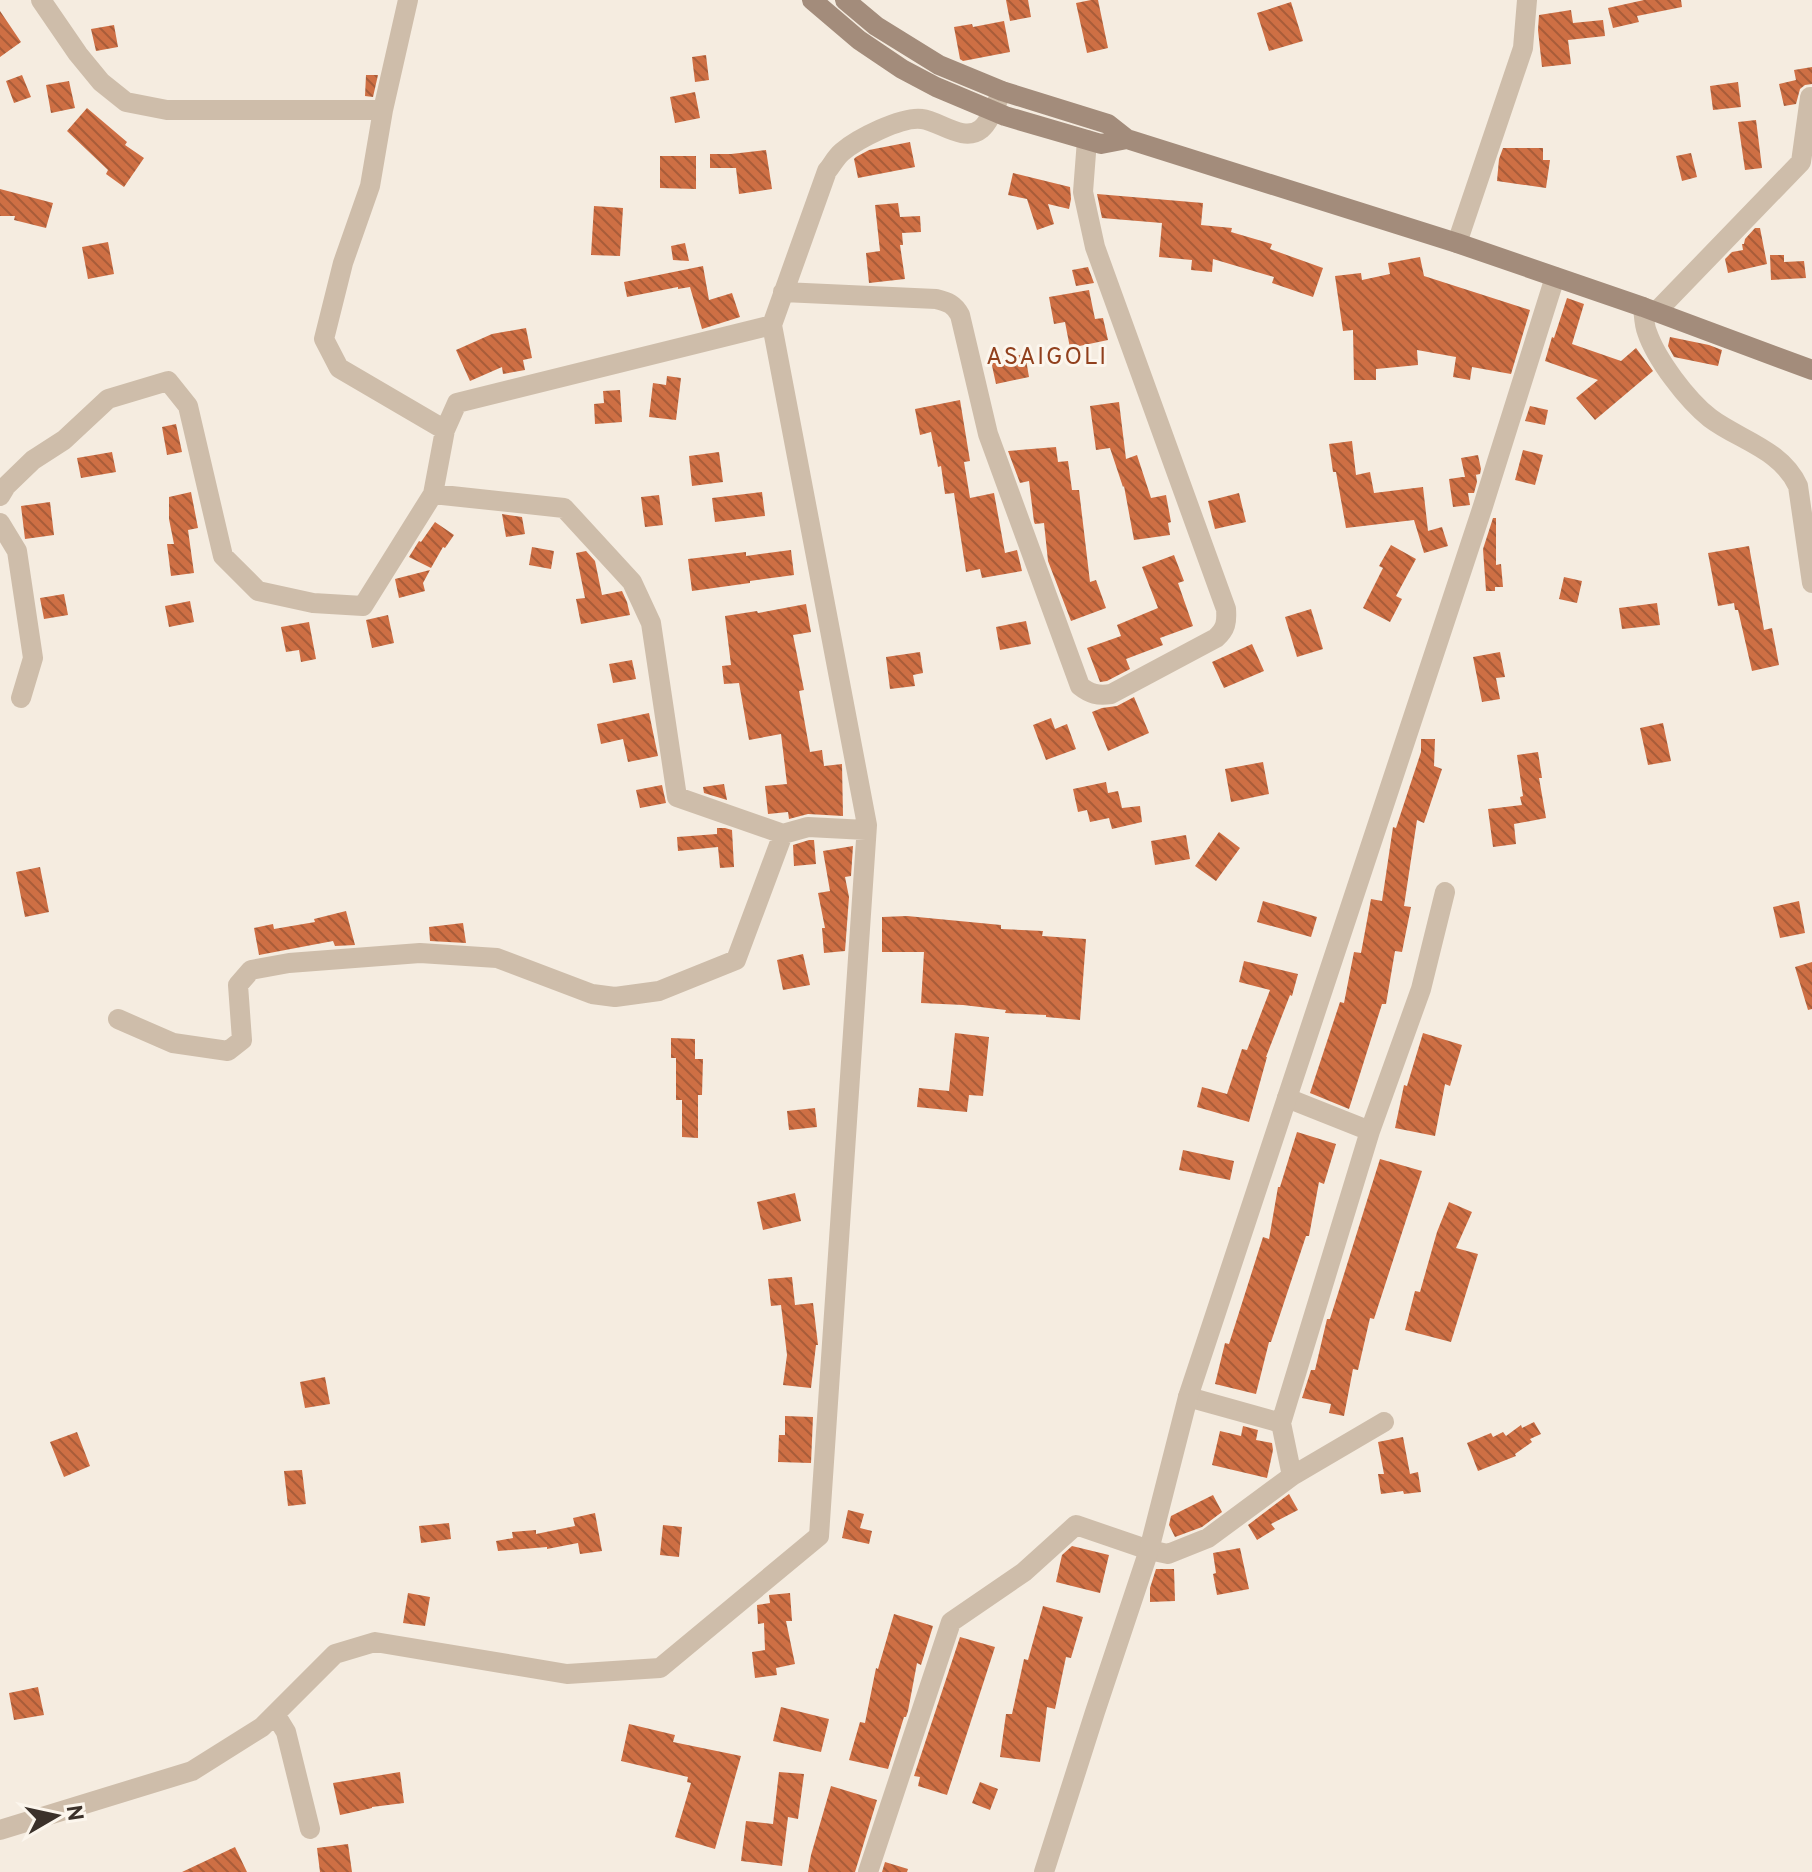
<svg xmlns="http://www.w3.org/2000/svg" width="1812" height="1872" font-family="Overpass,sans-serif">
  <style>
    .building { fill: url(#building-back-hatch) }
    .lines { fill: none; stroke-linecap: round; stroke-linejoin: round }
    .minor { stroke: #cebdaa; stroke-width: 20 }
    .tertiary { stroke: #cebdaa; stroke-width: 20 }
    .secondary { stroke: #a38c7b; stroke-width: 20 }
    .labels { text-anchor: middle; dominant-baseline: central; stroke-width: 6; stroke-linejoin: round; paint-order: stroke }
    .quarter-label { font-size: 24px; letter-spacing: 2px; fill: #91401d; stroke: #fcf6ed }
  </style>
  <defs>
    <pattern id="building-back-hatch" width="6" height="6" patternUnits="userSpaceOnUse" patternTransform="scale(2)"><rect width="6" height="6" fill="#ce6f44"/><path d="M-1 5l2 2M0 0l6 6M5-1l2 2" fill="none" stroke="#a85c39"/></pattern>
  </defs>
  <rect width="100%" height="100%" fill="#f5ece0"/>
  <path class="building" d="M1006,0H1028L1031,17L1010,21Z
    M1091,0H1098L1108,48L1087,53L1076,3Z
    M1644,0H1681L1682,7L1637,16L1639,22L1613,28L1608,8Z
    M1291,2L1303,41L1269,51L1257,13Z
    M1571,10L1573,23L1603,20L1605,36L1568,40L1571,64L1542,67L1538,30L1539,15Z
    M0,11L21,42L0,57Z
    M1004,21L1010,52L963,61L960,59L954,27L972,24L973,27Z
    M114,25L118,47L96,51L91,29Z
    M706,55L709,80L695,82L692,57Z
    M1812,67V84L1805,85L1800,89L1796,104L1784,106L1779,84L1796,80L1794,70Z
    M22,75L31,97L14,103L6,81Z
    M366,75H378L373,97L365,96Z
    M69,81L75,108L51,113L46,85Z
    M1738,82L1741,107L1713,110L1710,86Z
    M695,92L700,118L675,123L670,97Z
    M87,108L127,142L125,145L144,158L124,187L106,174L108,170L67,131Z
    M1756,120L1762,168L1745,170L1738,122Z
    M910,142L915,167L858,178L854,159L856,157L869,150Z
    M1503,148H1543V160H1550L1546,188L1497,181L1499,159Z
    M766,150L772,189L739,194L736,168H710V154H731Z
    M1691,153L1697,177L1682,181L1676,156Z
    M660,156H696V189L660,188Z
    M1013,173L1070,187L1071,199L1069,209L1048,204L1054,224L1037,230L1027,199L1008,195Z
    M0,189L53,203L46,228L14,220L15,216H0Z
    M1097,194L1203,203L1201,225L1232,228L1231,232L1272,244L1270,249L1323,268L1313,297L1272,283L1274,277L1213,259L1212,272L1191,270L1192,260L1159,257L1162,223L1102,218Z
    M898,203L900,217L920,216L921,232L902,233L903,245H900L905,279L869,283L866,253L880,251L875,205Z
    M594,206L623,208L620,256L591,255Z
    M1755,228H1760L1767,264L1728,273L1725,259L1732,252L1743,250L1742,244H1744L1745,239Z
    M108,242L114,274L88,279L82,247Z
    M685,243L689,261L673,260L671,246Z
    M1770,255H1784V262L1804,261L1806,278L1771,280Z
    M1420,257L1424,276L1530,310L1511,374L1472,367L1470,380L1453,377L1456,357L1417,350L1418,365L1376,369V380H1354L1353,330L1343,331L1335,276L1361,273L1362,280L1390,274L1388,263Z
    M703,266L709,300L732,293L740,317L702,329L690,287L678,289V287L627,297L624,282Z
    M1088,267L1094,283L1076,286L1072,270Z
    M1089,290L1095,319L1103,318L1108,340L1070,348L1065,322L1054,324L1049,297Z
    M1567,298L1584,304L1572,344L1621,361L1636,348L1653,371L1595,420L1576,398L1598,380L1545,361L1552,337L1554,338Z
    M526,328L532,358L523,360L525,370L503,374L502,367L470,381L456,350L492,334Z
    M1670,337L1709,345L1722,350L1718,366L1674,357L1668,346Z
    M1025,354L1029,377L996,384L991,361Z
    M667,376L681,378L676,420L649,417L653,383L666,385Z
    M620,390L622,422L595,424L594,404L604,403L603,391Z
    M960,400L970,461L964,462L970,498L994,493L1005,553L1017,550L1022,571L982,578L980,569L966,572L954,493L945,494L941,466L938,467L931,432L920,435L915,409Z
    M1119,402L1126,459L1137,455L1151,498L1166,495L1171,522L1168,523L1170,535L1134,540L1124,486L1123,487L1110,448L1096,450L1090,406Z
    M1530,406L1548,410L1545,425L1525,421Z
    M176,424L182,452L167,455L162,427Z
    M1352,441L1356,475L1370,472L1374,493L1423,487L1428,531L1442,527L1448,546L1424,553L1414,520L1346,528L1336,472H1333L1329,444Z
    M1056,447L1058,462L1068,461L1072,490H1079L1090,582L1096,580L1106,608L1071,621L1048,561L1044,523L1035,524L1034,522L1029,481L1020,483L1008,451Z
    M1523,450L1543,455L1535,485L1515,480Z
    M112,452L116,472L81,478L77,458Z
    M719,452L723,482L692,486L689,456Z
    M1478,455L1481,469L1480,474L1465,477L1461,458Z
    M1476,475L1477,482L1474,493H1468L1470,505L1453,507L1449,479Z
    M191,492L198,528L188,530L194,573L171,576L167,544H174L169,519V497Z
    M762,492L765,516L715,522L712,498Z
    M1239,493L1246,522L1215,529L1208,501Z
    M659,495L663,525L645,527L641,497Z
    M50,502L54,535L25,539L21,506Z
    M502,514L522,517L525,534L506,537Z
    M1493,518H1496V565L1501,564L1503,587H1495V591H1486L1483,549Z
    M435,522L454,535L445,548L443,547L431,568L409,557L419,541L421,542Z
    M1391,545L1416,559L1396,596L1402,599L1390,622L1363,608L1383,568L1379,566Z
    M1749,546L1764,630L1772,628L1779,665L1752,671L1738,610H1735L1734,603L1718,606L1708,553Z
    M532,547L554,551L551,569L529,565Z
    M791,550L794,575L750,581V583L692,591L688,559L746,552V556Z
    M586,551L595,561L602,595L622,591L627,602L630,615L581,624L576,599L585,598L576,553Z
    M1174,555L1184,581L1178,583L1193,626L1160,638L1163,645L1126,659L1130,669L1107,681L1100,682L1087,648L1121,636L1117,625L1158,608L1142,567Z
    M430,570L423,583L425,591L399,598L395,579Z
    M1564,577L1582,581L1577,603L1559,599Z
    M64,594L68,615L44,619L40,598Z
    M190,601L194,622L169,627L165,606Z
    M1657,603L1660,625L1622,629L1619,608Z
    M806,604L811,632L793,635L804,690L799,691L810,752L822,750L824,766L842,764L843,816L808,814L789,819L788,812L768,814L765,786L787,784L781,734L749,740L739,683L724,684L722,666L731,665L725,616L757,611L758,613Z
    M1311,609L1323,649L1297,657L1285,617Z
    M388,615L394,643L372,648L366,620Z
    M1026,621L1031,644L1000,650L996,627Z
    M309,622L316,659L301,662L299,650L286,652L281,627Z
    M1252,644L1264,671L1224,688L1212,662Z
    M920,652L923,673L913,675L915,686L890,689L886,657Z
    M1500,652L1505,677L1496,678L1500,699L1482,702L1473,657Z
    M632,660L636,679L613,683L609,664Z
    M1134,697L1149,733L1108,751L1092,712L1102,708L1117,706Z
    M649,713L658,756L628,762L623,739L601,744L597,724Z
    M1051,718L1055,729L1067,724L1076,749L1046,760L1033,725Z
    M1663,723L1671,761L1648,765L1640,728Z
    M1421,739H1435L1434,766L1442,769L1424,823L1417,820L1404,906L1411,907L1402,952L1395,951L1386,1004H1382L1349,1109L1310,1093L1340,1002L1344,1003L1354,952L1361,953L1371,899L1382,901L1393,827L1396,828L1421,752Z
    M1538,752L1542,778H1539L1546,818L1514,824L1516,844L1493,847L1488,809L1522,805L1520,797L1523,796L1517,755Z
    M1263,762L1269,794L1231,802L1225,769Z
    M1106,782L1108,793L1118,791L1122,808L1140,806L1142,822L1112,829L1109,818L1090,822L1087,810L1078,812L1073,789Z
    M724,784L727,800L704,793L703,787Z
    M662,785L666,803L640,808L636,790Z
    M717,828H725L732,830L734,867L720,868L718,847L678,851L677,837L717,834Z
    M1219,832L1240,848L1216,881L1195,866Z
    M1186,835L1190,859L1155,865L1151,841Z
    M809,840H814L816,864L794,866L793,845Z
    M853,846L851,876L845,877L849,897L845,951L824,953L822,928H825L818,893L830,891L823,851Z
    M40,867L49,912L25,917L16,872Z
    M1263,901L1317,917L1311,937L1257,922Z
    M1799,901L1805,933L1780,938L1773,907Z
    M346,911L355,945L335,946L333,941L259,955L254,928L273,924L274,929L315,922L314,919Z
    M907,916L1001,925V929L1043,931L1042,936L1086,939L1080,1020L1046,1017V1015L1005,1013L1006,1010L963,1005L921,1003L924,952H882V917Z
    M463,923L466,943L430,941L429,927Z
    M803,954L810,985L783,990L777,960Z
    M1244,961L1298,974L1292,996L1290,995L1266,1057H1267L1249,1122L1197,1107L1202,1087L1227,1094L1242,1049L1247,1050L1270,990L1239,982Z
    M1812,962V1009L1808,1010L1795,967Z
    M955,1033L989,1037L983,1096L969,1095L967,1112L917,1107L919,1088L949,1091Z
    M1423,1033L1462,1045L1450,1086L1445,1084L1435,1136L1395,1128L1404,1085L1407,1086Z
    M671,1038L695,1039V1059H703L702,1095H698V1138L682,1137V1100H676V1058H671Z
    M815,1108L817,1127L789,1130L787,1111Z
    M1297,1132L1336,1144L1324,1184L1319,1182L1309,1236H1306L1271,1342H1269L1256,1394L1215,1384L1225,1343L1229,1344L1263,1237L1269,1239L1278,1187H1280Z
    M1183,1150L1234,1161L1230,1180L1179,1170Z
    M1380,1159L1422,1171L1374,1319L1370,1318L1358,1370L1353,1369L1344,1416L1329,1413L1331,1404L1302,1398L1311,1370H1315L1327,1319H1330Z
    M795,1193L801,1221L763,1230L757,1202Z
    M1449,1202L1472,1212L1456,1248L1478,1254L1451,1342L1405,1330L1415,1291L1420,1292L1437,1232Z
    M792,1277L795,1305L813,1303L818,1345H816L811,1388L783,1385L787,1355L781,1305L771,1306L768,1279Z
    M325,1377L330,1404L305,1408L300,1382Z
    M785,1416L813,1417L811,1463L778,1462L779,1435H785Z
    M1534,1422L1541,1434L1530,1439L1532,1442L1515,1454L1516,1456L1478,1471L1467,1443L1491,1433L1493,1437L1503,1432L1506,1436L1521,1425L1522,1428Z
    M1243,1426L1258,1430L1256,1440L1272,1443L1273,1450L1267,1478L1212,1465L1220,1431L1241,1436Z
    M77,1432L90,1466L64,1477L50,1442Z
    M1403,1437L1410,1474L1418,1472L1421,1492L1404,1494L1403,1491L1381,1494L1378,1474H1384L1378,1442Z
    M302,1470L306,1504L288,1506L284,1471Z
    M1289,1494L1298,1510L1271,1524L1275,1529L1257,1540L1248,1525Z
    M1213,1495L1222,1512L1202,1527L1175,1537L1169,1525L1171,1516Z
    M848,1510L864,1514L860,1528L872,1531L869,1544L842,1538Z
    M595,1513L602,1551L580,1554L578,1543L547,1549V1547L498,1551L496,1541L513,1538L512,1532L536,1530V1534L575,1526L573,1518Z
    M449,1523L451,1539L421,1543L419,1526Z
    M663,1525L682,1527L679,1557L660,1555Z
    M1072,1546L1109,1555L1100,1593L1056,1582L1062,1555Z
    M1240,1548L1249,1589L1217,1595L1213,1574L1216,1573L1213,1553Z
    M1156,1569H1174L1175,1601L1150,1602V1588Z
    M408,1593L430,1597L425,1626L403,1623Z
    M790,1593L792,1621H786L795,1664L776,1668L777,1675L755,1678L752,1652L765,1650L764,1623L758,1624L757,1605L770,1603L769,1595Z
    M1043,1606L1083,1617L1071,1658L1066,1657L1055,1709L1047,1707L1040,1762L1000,1757L1006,1714H1012L1024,1659L1028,1660Z
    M894,1614L933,1626L921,1665L917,1663L908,1711L906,1717H904L888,1769L849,1760L860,1722L865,1723L876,1668L878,1669Z
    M960,1637L995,1647L947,1795L918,1786L920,1777L914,1776Z
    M38,1687L44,1715L14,1720L9,1693Z
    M781,1707L829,1719L821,1752L773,1741Z
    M629,1724L675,1735L673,1742L741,1756L715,1849L675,1837L691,1783L687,1782L688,1777L621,1761Z
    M400,1772L404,1803L372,1807V1808L340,1815L333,1783Z
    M779,1772L804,1774L798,1819L788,1817L782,1866L741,1861L746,1821L773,1824Z
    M980,1782L998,1789L990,1810L972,1803Z
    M831,1786L877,1800L855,1872H808L811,1855Z
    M348,1844L352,1872H320L317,1848Z
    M235,1847L247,1872H182Z
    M885,1862L908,1869L907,1872H882Z"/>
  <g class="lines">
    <path class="minor" d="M41,0L78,54L101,82L126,102L167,110H383
      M408,0L383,110L370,186L343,263L324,339L339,368L445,430
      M1457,243L1523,48L1527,0
      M783,292L936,299C948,302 954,304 960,315L988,434L1080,686C1090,694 1098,696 1111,694L1216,638C1226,629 1227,622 1226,609L1095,247L1083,192L1087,140
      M1643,307C1644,315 1644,325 1647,332C1656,359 1687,400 1710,418C1739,440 1781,449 1798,486L1812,583
      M1656,312L1801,162L1810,97H1812
      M433,494L564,508L632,582L651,623L677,797L783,834
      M0,496L6,486L33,460L64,440L108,399L168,381L188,406L223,556L258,591L313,603L363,606L433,494L445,430L457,403L772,325
      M0,523L17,551L33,658L21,698
      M118,1019L173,1043L228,1051L242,1040L238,985L251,970L289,963L420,953L497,958L592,994L615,997L659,991L736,960L783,834L808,827L866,830
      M1287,1098L1370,1131
      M1188,1397L1281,1423
      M1292,1476L1281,1423L1370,1131L1421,989L1445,892
      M275,1714L286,1732L310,1829
      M0,1830L192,1771L262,1727L335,1654L375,1642L567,1674L660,1668L819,1536L867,825L772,325L827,171C832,165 836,157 842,152C857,139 902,116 922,119C939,121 964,143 981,129C990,122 997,101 1002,91
      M868,1872L951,1622L1024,1572L1076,1525L1149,1550L1168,1554L1208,1538L1292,1476L1384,1422"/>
    <path class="tertiary" d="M1044,1872L1095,1712L1149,1550L1188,1397L1483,506L1555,277"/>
    <path class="secondary" d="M812,0L859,40L902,69L936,87L1005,116L1101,144L1127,139
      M845,0L876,26L939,65L1002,91L1108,124L1127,139L1457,243L1643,307L1812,370"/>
  </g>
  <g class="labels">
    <g class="quarter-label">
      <text x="1047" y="358">ASAIGOLI</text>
    </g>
  </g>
  <g transform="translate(56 1816) rotate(81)" stroke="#fcf6ed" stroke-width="6" paint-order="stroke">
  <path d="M0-6L14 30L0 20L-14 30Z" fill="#3b312a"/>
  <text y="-12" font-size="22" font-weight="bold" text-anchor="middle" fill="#3b312a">N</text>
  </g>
</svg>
